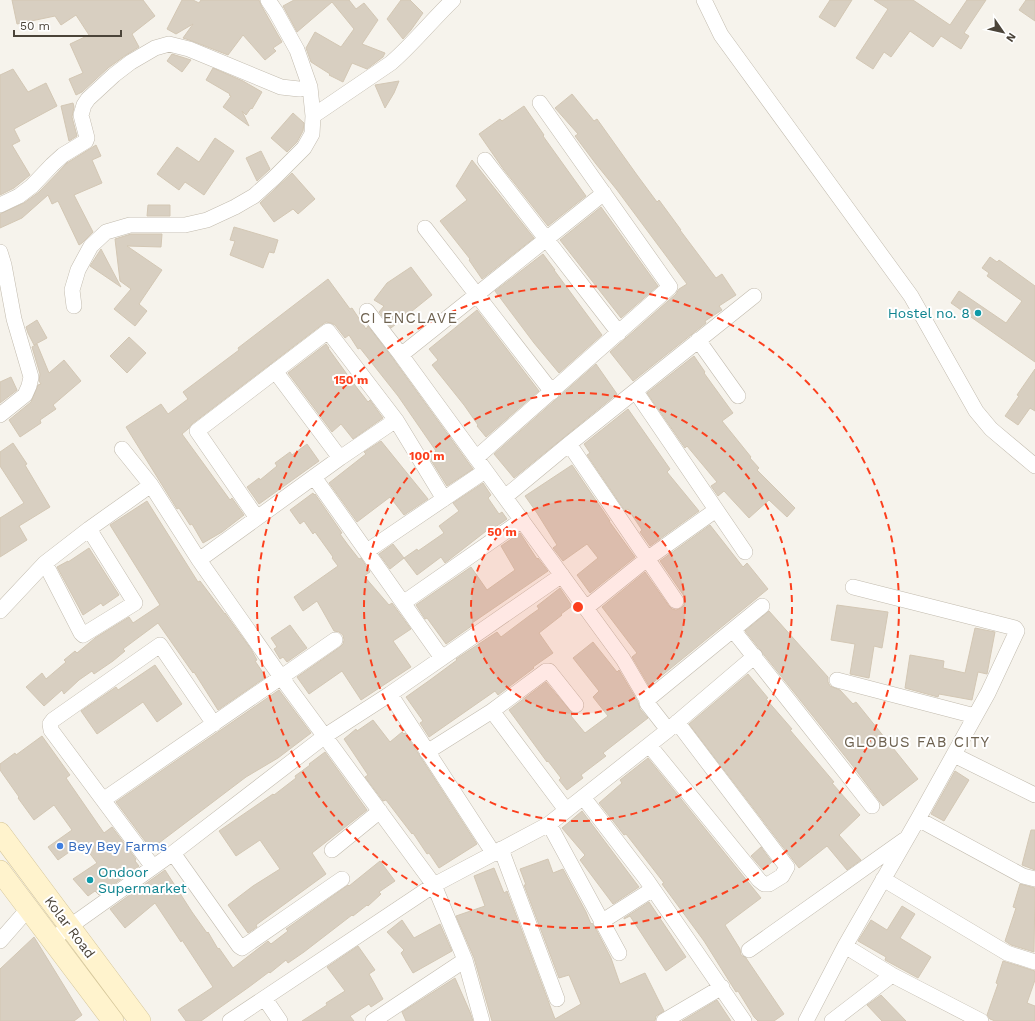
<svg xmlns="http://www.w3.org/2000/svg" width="1035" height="1021" font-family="'Work Sans',sans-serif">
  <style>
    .building { fill: #d8cfc1; stroke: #d3c7b4 }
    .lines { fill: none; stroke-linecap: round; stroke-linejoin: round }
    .minor-casing { stroke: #c2bbae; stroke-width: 16 }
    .secondary-casing { stroke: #d6c79b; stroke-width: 22 }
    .minor { stroke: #fff; stroke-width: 15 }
    .secondary { stroke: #fff3cd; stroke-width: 21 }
    .ring { fill: none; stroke: #fc3f1d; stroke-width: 2; stroke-dasharray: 7 5 }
    .culture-dot { fill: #0f9aa8; stroke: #fff; stroke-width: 1.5 }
    .shop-dot { fill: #3f7fe0; stroke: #fff; stroke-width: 1.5 }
    .labels { text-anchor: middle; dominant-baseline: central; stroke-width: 4; stroke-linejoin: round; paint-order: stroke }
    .culture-label { font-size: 14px; fill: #0d838f; stroke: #fff; text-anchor: end }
    .shop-label { font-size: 14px; fill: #366cbe; stroke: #fff; text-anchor: start }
    .street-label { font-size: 14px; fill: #4b4439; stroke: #fff }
    .neighbourhood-label { font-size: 15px; letter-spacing: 1px; fill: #6e6250; stroke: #fff }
    .centre { fill: #fc3f1d; stroke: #fff; stroke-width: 2 }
    .ring-label { font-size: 12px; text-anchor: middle; font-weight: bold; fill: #fc3f1d; stroke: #fff; stroke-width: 4; stroke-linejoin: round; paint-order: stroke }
  </style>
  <rect width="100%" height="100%" fill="#f6f3ec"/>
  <path class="building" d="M12,0H143L155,16L132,34L139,47L126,55L108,68L82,92L76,95L69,79L83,73L70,44L89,35L76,15L61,25L55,16L17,24Z
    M182,0H193L199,3L201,0H259L261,5L282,42L273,48L276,51L265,60L243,35L228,55L192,41L183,38L193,24L176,34L167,29Z
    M294,0H349L356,9L364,3L378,20L362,44L385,53L383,57L367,69L352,63L343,82L329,75L330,74L311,62L306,48L315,32L341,47L354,29L332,2L297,32L283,6Z
    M401,0H410L423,13L411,30L403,39L387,19Z
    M830,0H852L835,27L819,17Z
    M874,0H913L950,25L967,0H986L964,33L969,36L961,49L941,36L933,47L910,31L891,57L884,52L873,69L856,58L888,9Z
    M1026,0H1035V21L1019,10Z
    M172,54L191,60L182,72L167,61Z
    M213,68L243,81L262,92L252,109L251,108L246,115L242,111L249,126L223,107L231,96L229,95L230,94L206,80Z
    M13,69L28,92L46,83L57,106L14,129L20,141L12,145L30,175L14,188L0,195V75Z
    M399,81L394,93L385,108L375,85Z
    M572,94L594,121L597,119L637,175L657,202L659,200L681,230H680L716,278L722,274L736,295L719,306L722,310L705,321L706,323L633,381L610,352L676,294L679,289L687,284L617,190L596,164L575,136L578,134L555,108Z
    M73,103L74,107L72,117L77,136L69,141L61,106Z
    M524,106L544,135L543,136L586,196L548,226L504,170L479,134L500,119L502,121Z
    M293,113L304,123L303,131L297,142L287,152L271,138Z
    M215,138L234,151L204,195L185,182L179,190L157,174L177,147L199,162Z
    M96,145L101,156L92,160L102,183L74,195L93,232L82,243L79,245L58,201L52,204L48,195L22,218L0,228V214L24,203L39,192L67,163Z
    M261,151L270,169L257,181L246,158Z
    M472,160L534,238L482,279L469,260L470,259L440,221L467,200L456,186Z
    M292,173L315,199L298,214L293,209L274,222L260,203Z
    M148,205H170V216H147Z
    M601,207L658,286L621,318L560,240Z
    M234,227L278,240L274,253L269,252L263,268L230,255L235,241L230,240Z
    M131,234H162L161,247L127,246L162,270L139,304L147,311L135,326L114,309L131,289L120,281L115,239Z
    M101,249L121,287L90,266Z
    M543,254L555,270H554L602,335L559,373L534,343L495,291Z
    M990,257L997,262L999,260L1035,286V362L951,303L959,291L1006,323L1022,301L987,276L989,273L982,268Z
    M411,267L432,295L391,328L379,312L384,306L374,300L387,283Z
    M328,279L350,309L352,308L366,329L368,326L394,360L473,469L447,486L429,457L436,451L398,396L360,348L358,349L349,335L345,338L335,325L331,323L326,322L323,324L192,424L188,429L182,434L230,500L232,498L244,515L222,532L203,543L192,524L190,525L179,508L177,509L126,427L161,404L168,414L188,399L183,392L239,350L238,348Z
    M477,310L539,391L486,437L477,426L478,425L464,405L432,365L438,360L429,349Z
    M37,320L47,338L34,345L28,333L26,327Z
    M129,337L146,353L127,373L110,356Z
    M37,344L49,373L64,360L81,381L53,405L56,409L40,420L41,423L20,437L9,420L31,402L38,385L41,384L39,381L40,374L32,347Z
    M326,344L329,348H328L354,384L368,402L370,400L383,418L353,439L341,424L332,432L288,373Z
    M694,356L705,372L704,373L733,413L722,421L751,457L750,458L759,468L757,470L795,508L787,517L769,500L749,518L724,491L718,496L711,486L717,482L687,446L685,448L647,393Z
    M596,364L617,394L514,478L494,454Z
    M1035,369V411L1030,408L1018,425L1005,416L1019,396L1017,395Z
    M11,377L17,390L0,403V382Z
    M628,409L670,469L667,472L699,511L650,546L640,532L642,530L628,509L625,511L587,455L590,453L584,444Z
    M381,441L428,499L404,515L390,497L357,522L329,483L366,454L364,452Z
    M13,443L27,464L25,465L50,507L19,526L27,540L0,557V518L24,503L0,466V452Z
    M307,444L319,461L259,504L247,487L259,478L260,480L277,466L275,463L290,452L292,455Z
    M572,465L610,521H609L635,557L590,593L577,575L598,558L587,544L563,561L553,548L557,545L537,513L525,496Z
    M483,483L491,495L488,498L499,514L502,512L507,519L491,530L490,528L445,563L441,557L417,575L404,558L417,549L418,551L444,533L439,526L459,511L453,503Z
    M313,493L314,495L315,494L342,533L340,534L348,545L359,559L361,558L370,572L364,576L389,605L392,603L411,629L393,641L411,667L361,700L342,671L309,694L297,677L340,647L343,644L344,640L343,635L339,632L334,631L317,601L303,611L294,597L338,566L332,558L333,557L315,532L313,534L304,521L300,524L290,510Z
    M147,501L198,582L200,581L225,614V613L251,649L257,660L255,661L266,677L218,710L194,672L193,673L158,623L123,649L125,651L113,661L94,674L92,671L79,680L64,694L62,690L44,706L26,687L42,673L46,679L66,662L64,660L75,651L77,653L95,638L129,617L133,623L160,605L110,525Z
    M710,525L743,567L747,563L768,589L649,686L632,657L637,653L602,607L645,572L669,606L672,609L676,610L681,608L684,605L685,600L684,596L660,561Z
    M520,533L537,559L538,558L548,571L472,623L473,625L446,644L427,618L425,619L416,605L471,567L487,590L515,570L501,546Z
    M393,544L404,558L390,569L379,554Z
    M89,548L119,595L103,606L101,603L83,615L57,567L68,561V562Z
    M560,588L572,606L561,614L562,615L539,633L553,653L533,667L534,668L498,695L495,691L429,737L420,723L423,721L406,697L430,680L457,660L456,659L497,632L501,637L529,616L539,609L537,606Z
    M837,605L888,612L882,648L874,646L869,678L850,674L855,644L831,640Z
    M769,611L828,677V682L830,686L840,690L853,704L856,702L918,779L883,806L852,765L745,631Z
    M290,625L307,648L287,662L283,657L280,659L274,649L277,647L271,638Z
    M975,628L995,632L987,674L978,672L972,700L939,694L938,697L905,688L910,655L944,661L943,668L965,673Z
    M593,642L617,672L619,670L638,702L640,709L648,718L603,753L606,756L581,775L583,778L567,790L559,780L561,778L548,761L547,762L509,710L546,682L573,714L571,716L585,733L608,716L593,697L599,691L573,658Z
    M155,665L182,704L157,722L143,702L97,734L81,711L116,687L118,690Z
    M748,674L768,698L766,699L792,729L790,730L834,782L832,783L860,815L839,835L861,860L847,870L827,846L799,868L689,724Z
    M279,690L311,733L278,758L246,777L151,849L116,802Z
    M373,720L390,742L402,732L404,734L405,733L477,844L439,868L429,853L427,854L413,833L412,834L386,800L383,801L365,777L368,775L344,739L356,729L357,731Z
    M42,736L70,775L66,778L104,833L112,827L136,859L135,861L139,866L99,895L95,891L88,896L73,879L97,863L82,843L58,860L48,847L72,830L54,805L34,820L18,798L19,797L0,770V764L15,753L16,755Z
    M325,752L367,810L312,853L326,874L256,925L257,927L248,933L228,905L253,886L280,869L260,840L236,856L219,831L273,794L274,795L296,778L295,776L310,765L309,764Z
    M648,758L761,898L725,925L740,949L741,955L746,958L784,1014L774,1021H758L754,1017L738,991L736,992L704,941L662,884L664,883L626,834L624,835L599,803L622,783L620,780Z
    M955,771L969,780L944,821L931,814Z
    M582,811L639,887L613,904L580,860L585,855L562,828Z
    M1031,830H1035V870L1022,865Z
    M761,847L772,862L763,870L751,856Z
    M548,859L553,873L563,869L586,912L591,924L592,923L596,929L611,958L620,984L645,973L664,1011L656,1016L655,1021H492L474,958L456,916L485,906L474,876L494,868L504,893L507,891L555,1019L581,1004L569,975L559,978L524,885H526L520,869Z
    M380,861L395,881L379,892L381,894L368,906L367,905L353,916L352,915L304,952L288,963L286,960L270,973L269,972L249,987L201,1021H186L178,1010L213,987L182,940L181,942L155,903L125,928L110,909L165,870L192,912L207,933L208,932L218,949L219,948L233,968L268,941L271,944L288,931L286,929L296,922L348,885L349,886Z
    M1020,884L1035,888L1034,952L1011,945L1005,941L1016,908L1013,907Z
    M649,902L686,957L666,971L630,916L624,919V918Z
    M902,906L915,914L900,938L931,957L918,978L885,960L886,957L858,941L871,920L887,930Z
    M402,920L414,938L440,924L452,951L413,973L401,953L404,950L387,932Z
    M34,937L82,1015L74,1021H0V969Z
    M358,946L375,970L369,974L383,999L371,1007L369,1004L350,1016L354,1021H302L327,1005L326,1003L345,991L327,967Z
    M1003,961L1035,971V980L1027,1003L1035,1006V1021H995L990,1019L987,1015L998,984L996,983Z
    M455,978L470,1012L473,1021H406L402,1012Z
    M881,995L906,1021H882L867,1005Z
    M717,1000L731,1021H682Z"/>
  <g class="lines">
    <g class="minor-casing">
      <path id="minor" d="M704,0L721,35L911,296L976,411L991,429L1035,466
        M313,116L391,63C413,44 432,20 453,0
        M485,160L619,333
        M0,205L19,196L32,186L52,165L63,155L86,141L87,138L81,115L84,105L88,99L114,75L131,62L155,48L169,44L189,49L281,87L299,89L310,87
        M425,228L552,392
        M0,252L4,265L14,319L31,377L29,386L25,395L0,415
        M74,306L72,290L78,270L91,246L106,232L130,225H185L207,220L235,207L254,196L274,178L304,148L312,134L313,116L310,87L297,50L276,12L268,0
        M367,311L401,355L623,659L647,700
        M698,340L738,396
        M401,355L604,193
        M275,371L340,458
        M636,392L745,552
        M569,444L676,601
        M122,449L151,485L199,560L281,677L434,885L465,960L482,1021
        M476,458L670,287L540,103
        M314,477L442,658
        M505,497L569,444L754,296
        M257,518L197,431L328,331L396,420L444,499
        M367,551L485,471
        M199,560L340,458L396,420
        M45,563L81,633L83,635L135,603L89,529
        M403,603L522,520
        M586,608L647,559L716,510
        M0,611L45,563L89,529L151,485
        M733,630L872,806
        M837,680L975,716
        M390,694L494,854
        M492,711L566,810
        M668,730L647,703V700L762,606
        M649,745L759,880L764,884H769L782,876L787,867L677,722
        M427,752L492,711L546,671H549L576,705
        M954,755L1035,795
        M583,797L646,879L744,1021
        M103,800L335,640
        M918,819L1023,876L1035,879
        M549,824L619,953
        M501,849L557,999
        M332,850L380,811
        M173,853L239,946L242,948L342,879
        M153,867L51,730L50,724L53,720L160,645L214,724
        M883,879L1007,953L1035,962
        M601,922L653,889
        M52,940L69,927L173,853L325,736L390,694L562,575
        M0,941L28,909
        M845,946L892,975L981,1021
        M749,950L904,840
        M265,999L280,1021
        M230,1021L434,885L549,824L668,730L755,656
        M373,1021L465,960
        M664,1021L722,987
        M806,1021L845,946L918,819L988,693L1017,631L1015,628L853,587
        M832,1021L892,975"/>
    </g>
    <g class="secondary-casing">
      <path id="secondary" d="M0,833L140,1021
        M0,871L113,1021"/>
    </g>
    <use href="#minor" class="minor"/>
    <use href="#secondary" class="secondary"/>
  </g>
  <circle cx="578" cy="607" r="107" fill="#fc3f1d" fill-opacity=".12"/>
  <g class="ring">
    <circle cx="578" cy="607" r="107"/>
    <circle cx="578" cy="607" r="214"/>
    <circle cx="578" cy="607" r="321"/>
  </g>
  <g class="culture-dot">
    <circle cx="978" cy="313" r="4"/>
    <circle cx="90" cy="880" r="4"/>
  </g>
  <circle class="shop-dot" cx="60" cy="846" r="4"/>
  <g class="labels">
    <g class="culture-label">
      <text x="970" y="313">Hostel no. 8</text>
      <text x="98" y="872" text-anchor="start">Ondoor<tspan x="98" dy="16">Supermarket</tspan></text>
    </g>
    <g class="shop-label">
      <text x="68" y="846">Bey Bey Farms</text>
    </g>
    <g class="street-label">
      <text transform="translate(70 927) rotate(53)">Kolar Road</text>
    </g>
    <g class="neighbourhood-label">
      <text x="409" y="318">CI ENCLAVE</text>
      <text x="917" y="742">GLOBUS FAB CITY</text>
    </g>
  </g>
  <circle cx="578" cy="607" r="6" class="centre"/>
  <g class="ring-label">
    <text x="351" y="384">150 m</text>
    <text x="427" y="460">100 m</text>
    <text x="502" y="536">50 m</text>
  </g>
  <g transform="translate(1003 32) rotate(124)" stroke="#ffffff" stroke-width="3" paint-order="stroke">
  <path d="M0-3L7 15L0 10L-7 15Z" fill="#4b4439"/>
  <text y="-6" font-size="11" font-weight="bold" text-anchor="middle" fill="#4b4439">N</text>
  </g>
  <path d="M14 30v6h107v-6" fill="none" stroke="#4b4439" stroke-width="2"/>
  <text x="20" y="30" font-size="12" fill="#4b4439" stroke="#ffffff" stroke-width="3" paint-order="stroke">50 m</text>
</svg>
